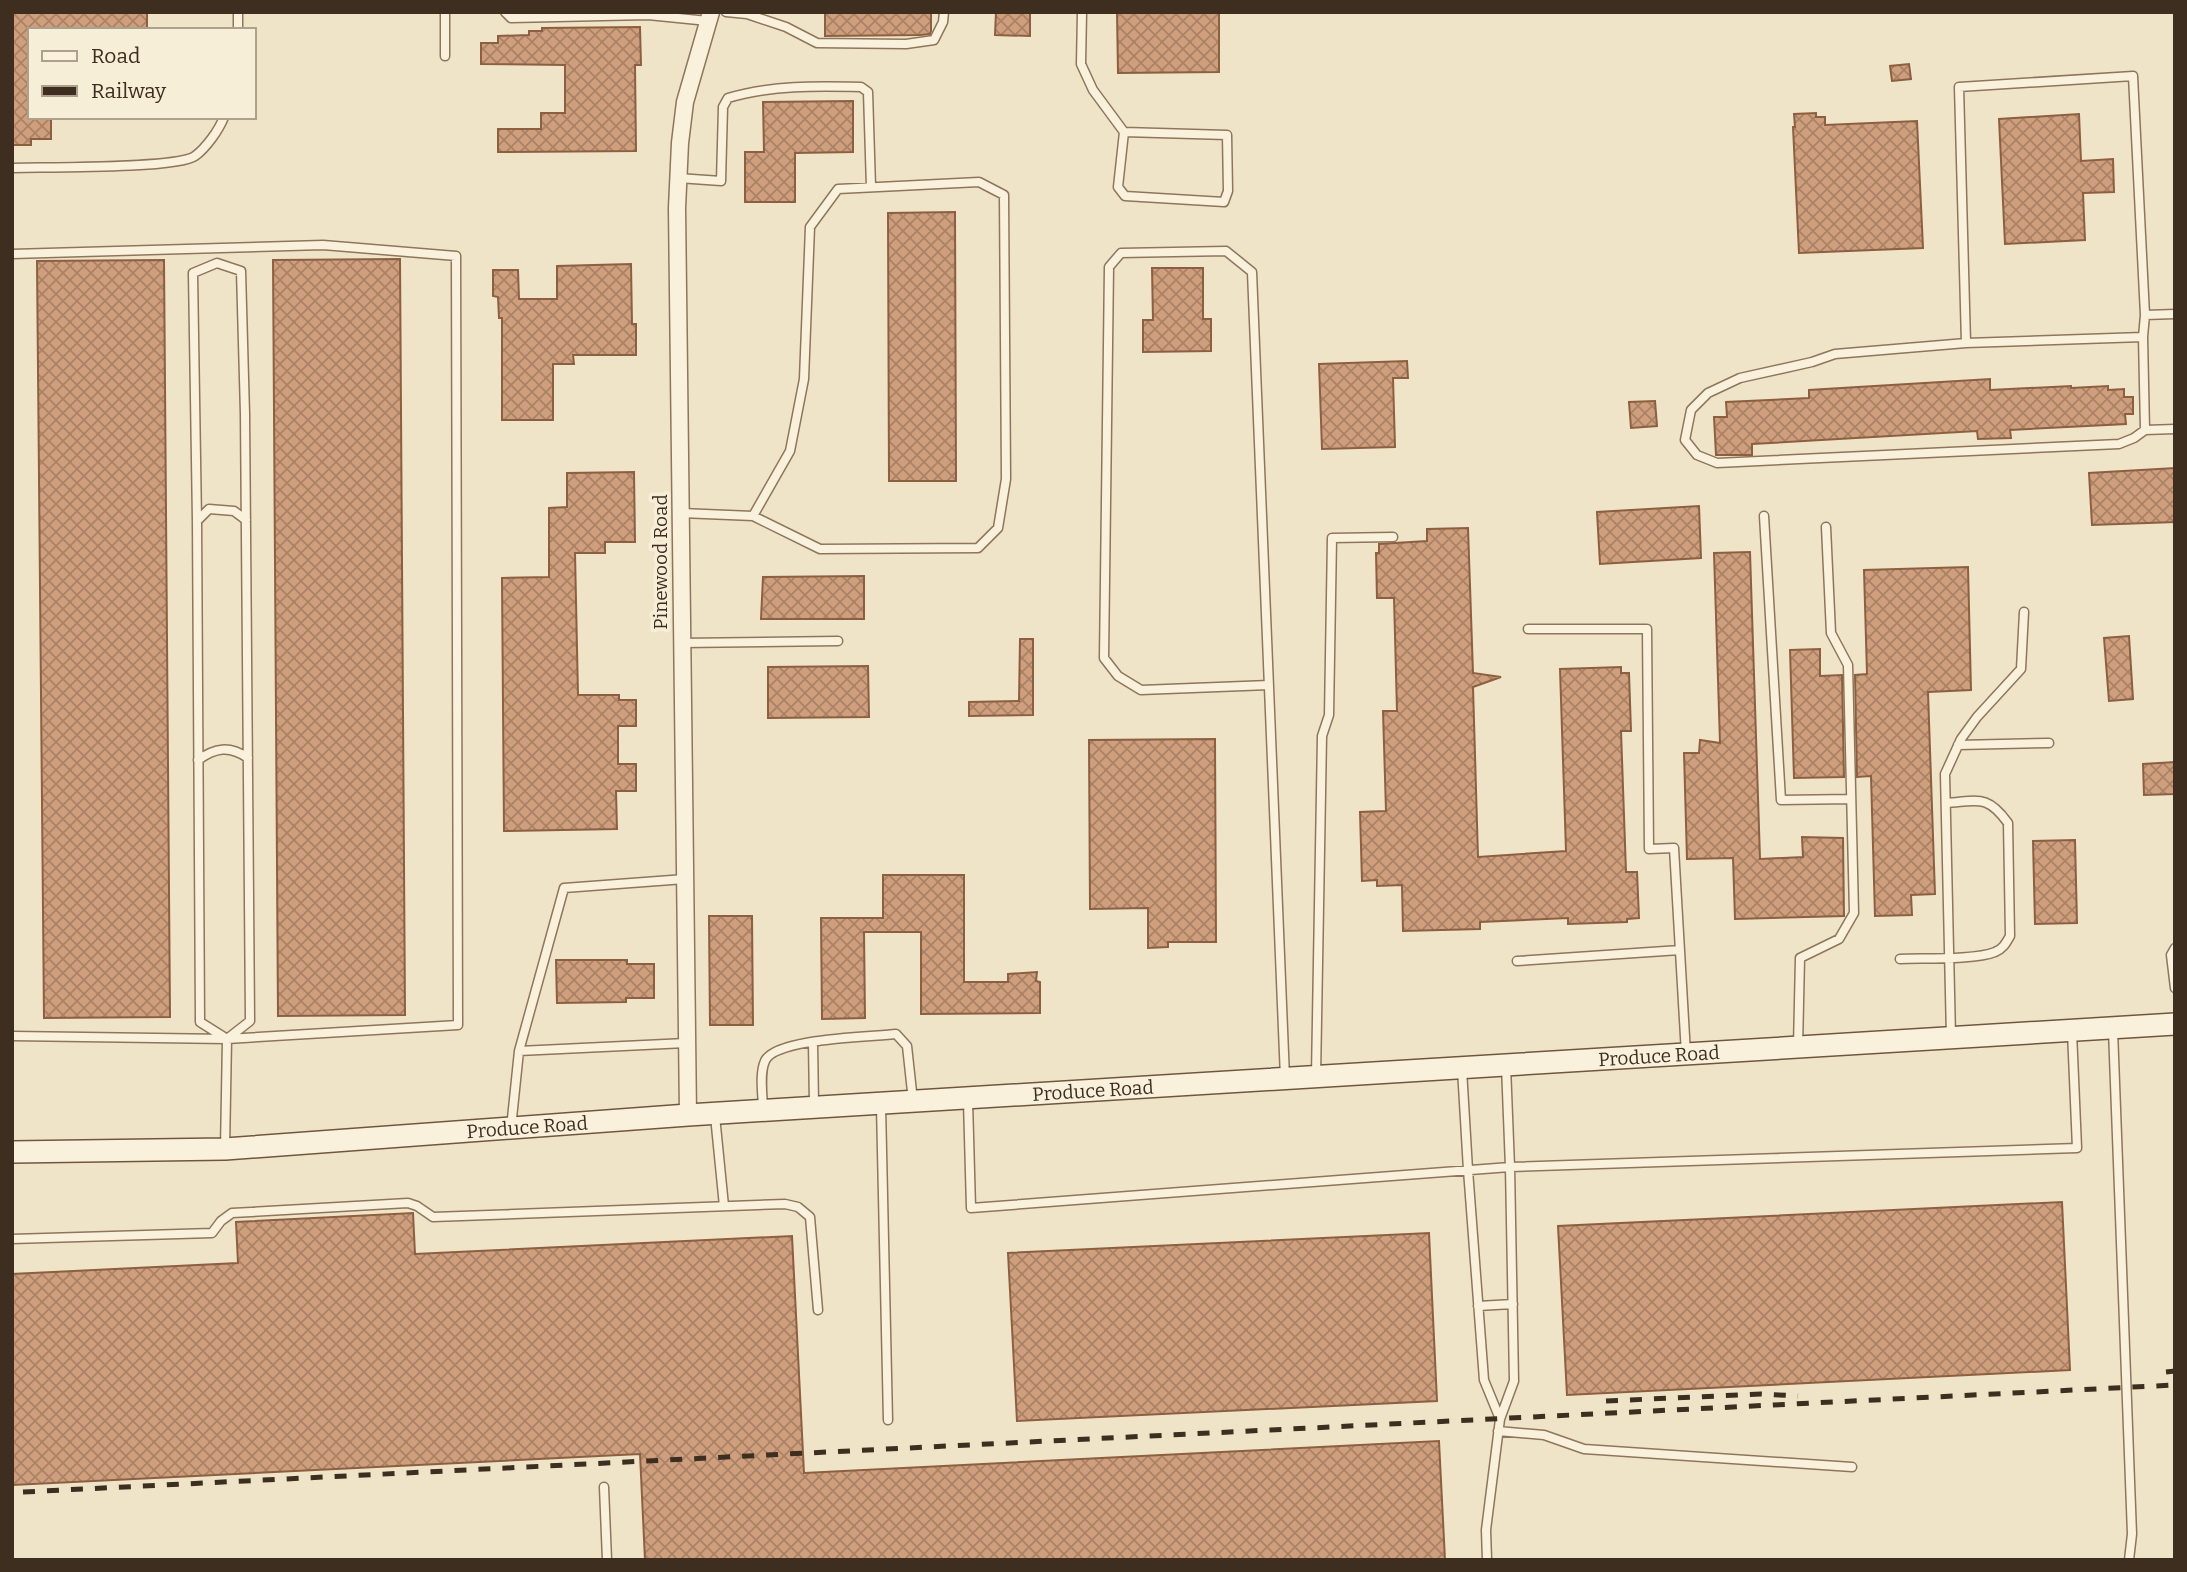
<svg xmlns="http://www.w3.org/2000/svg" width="2187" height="1572" font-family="Bitter,serif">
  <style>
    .building { fill: url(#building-cross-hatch); stroke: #8d5f41; stroke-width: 2 }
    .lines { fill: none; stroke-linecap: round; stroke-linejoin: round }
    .lane-casing { stroke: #8d765c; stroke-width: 11 }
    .street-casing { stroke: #8d765c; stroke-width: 19 }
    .secondary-casing { stroke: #6f573f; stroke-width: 24 }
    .lane { stroke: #faf1dc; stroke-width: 8 }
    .street { stroke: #faf1dc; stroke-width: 16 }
    .secondary { stroke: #faf1dc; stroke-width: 21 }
    .rail { stroke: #3d2e20; stroke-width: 5; stroke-dasharray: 12 12; stroke-linecap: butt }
    .labels { text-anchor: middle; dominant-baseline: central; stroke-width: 7; stroke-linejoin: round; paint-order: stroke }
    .street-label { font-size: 19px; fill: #3d2e20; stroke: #f7eed8 }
  </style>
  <defs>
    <pattern id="building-cross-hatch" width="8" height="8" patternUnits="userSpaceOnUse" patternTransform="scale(1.75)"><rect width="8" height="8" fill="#cf9f7d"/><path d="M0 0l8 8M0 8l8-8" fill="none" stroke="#a98266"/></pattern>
  </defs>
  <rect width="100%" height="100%" fill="#f0e4c8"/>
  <path class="building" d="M12,12H147V30H30V117H51V139H31V145H13Z
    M825,12H931V31L930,34L920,35L825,36Z
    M996,12H1030V36L995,35Z
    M1117,12H1219V72L1118,73Z
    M640,27L641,65H635L636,151L498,152V129H541V113H565V65L481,64V43H498V36L529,35V31H542V28Z
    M1909,64L1911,79L1892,81L1890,66Z
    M853,101V152L795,153V202H745V152H764L763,102Z
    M1816,113V117H1825V125L1917,121L1923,248L1799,253L1793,127H1795L1794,114Z
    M2079,114L2081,161L2113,159L2114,192L2083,193L2085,240L2005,244L1999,119Z
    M955,212L956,481H889L888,213Z
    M400,259L405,1015L278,1016L273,260Z
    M164,260L170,1017L44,1018L37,261Z
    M631,264L632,324H636V355H573L574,364H553V420H502V318H499L498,297L493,296V270H518L519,299H557V266Z
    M1152,268H1203V319H1211V351L1143,352V320H1153Z
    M1407,361L1408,378H1393L1395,447L1322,449L1319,364Z
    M1990,379V390L2071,386V388L2108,386V390L2124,389V397H2133V414H2125L2126,424L2010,430L2011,438L1978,439L1977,431L1752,444V455H1716L1714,417H1727L1726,402L1809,398V390Z
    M1655,401L1657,426L1631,428L1629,402Z
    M2175,468V522L2092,525L2089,473Z
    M634,472L635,542H605V553H575L578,695H619V700H636V726H618V764H636V791H616L617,829L504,831L502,578L549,577V508L567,507V473Z
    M1699,506L1701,558L1600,564L1597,512Z
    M1468,528L1473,673L1501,677L1473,687L1478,857L1566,851L1560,669L1621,667V673H1629L1631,731H1621L1626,872H1637L1639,918L1627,919V922L1568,924V918L1480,922V929L1403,931L1402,885L1377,886V880L1362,881L1360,812L1386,811L1383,711H1397L1394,598H1377L1376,553H1379V544L1427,541V529Z
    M1750,552L1760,859L1803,857L1802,837L1843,838L1844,916L1735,919L1733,858L1687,859L1684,753H1699L1700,740L1720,743L1714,553Z
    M1968,567L1971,690L1928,692L1935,894L1911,895L1912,915L1875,916L1871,776L1857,777L1855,675L1867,674L1864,570Z
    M864,576V619H761L763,577Z
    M2129,636L2133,699L2109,701L2104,638Z
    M1020,639H1033V715L969,716V702L1019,701Z
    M1820,649V676L1842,675L1844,777L1794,778L1790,650Z
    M868,666L869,717L768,718V667Z
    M1215,739L1216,942H1168V947L1148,948V908L1090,909L1089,740Z
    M2175,762V794L2144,795L2143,764Z
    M2075,840L2077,923L2035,924L2033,841Z
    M883,875H964V982H1008V974L1037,972L1036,981L1040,982V1013L921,1014V932H864L865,1018L822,1019L821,918H883Z
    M709,916H752L753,1025H710Z
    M556,960H627V964H654V998H626V1002L557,1003Z
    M2062,1202L2070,1370L1567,1395L1558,1226Z
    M413,1213L415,1254L792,1236L804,1473L1439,1441L1445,1560H645L640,1454L13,1485L12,1274L238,1263L236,1222Z
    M1429,1233L1437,1401L1017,1421L1008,1253Z"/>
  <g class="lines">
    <g class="lane-casing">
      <path id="lane" d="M445,12V56
        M505,12L511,18L648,15L708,21
        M726,12L747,14L750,12
        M1082,12L1081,64L1093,90L1124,132L1227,135L1228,191L1224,202L1125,196L1118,187L1124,132
        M747,14L786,27L817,43L906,44L934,40L943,22L944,12
        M238,30V12
        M2133,76L2145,315L2143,337L1966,343L1959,87Z
        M12,168C42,167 177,169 195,156C206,148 219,130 224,117
        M678,178L721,181L723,107L728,98C771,85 817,86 861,87L868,92L871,187
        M12,254L323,245L456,256L458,1025L227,1039L225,1149
        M2145,315L2175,314
        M2143,337L2145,430L2175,429
        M1966,343L1835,354L1812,362L1740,378L1708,393L1691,410L1685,440L1697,455L1717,463L2119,444L2134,438L2145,430
        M681,513L753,516L820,549L978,548L998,528L1006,479L1004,195L979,182L838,189L810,227L804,379L790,451L753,516
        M1764,516L1781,800L1851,799
        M197,521L209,509L234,511L246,520
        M1528,629H1647L1649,849L1674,848L1686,1054
        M681,643L838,641
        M1269,685L1141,690L1118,676L1104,658L1109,267L1121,253L1226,251L1252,272L1285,1078
        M1958,745L2049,743
        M198,760C215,748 229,745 248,758
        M2175,948L2171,955L2175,988
        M1900,959C1923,958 1976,960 1995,952C2003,949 2006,943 2010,936L2008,823C1987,794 1978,801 1946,803
        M1517,961L1680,950
        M2113,1030L2132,1534L2129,1560
        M12,1036L227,1039L250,1021L245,414L241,271L217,263L193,273L197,521L200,1022L227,1039
        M1951,1037L1945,774L1961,739L1977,717L2021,669L2024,612
        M813,1042L814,1105
        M1798,1047L1800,958L1839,939L1854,913L1848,665L1831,633L1826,527
        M519,1051L564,888L685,879
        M1462,1069L1468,1170L1484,1380L1500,1419
        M1316,1076L1322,736L1329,715L1332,538L1393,537
        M968,1101L971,1208L1510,1167L2077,1148L2072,1032
        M881,1106L888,1420
        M763,1110C763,1096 759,1074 765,1061C775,1038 871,1037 896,1034L907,1046L913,1101
        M715,1116L724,1206
        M511,1128L519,1051L686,1043
        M12,1239L212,1233L221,1221L232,1213L408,1203L417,1206L433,1217L785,1204L798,1207L810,1217L818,1310
        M1478,1306L1513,1304
        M1498,1431L1544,1435L1584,1449L1852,1467
        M604,1487L607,1560
        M1487,1560L1486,1530L1500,1419L1514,1381L1510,1167L1506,1066"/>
    </g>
    <g class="street-casing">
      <path id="street" d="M688,1115L677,208L680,143L685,102L711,12"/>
    </g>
    <g class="secondary-casing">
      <g id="secondary">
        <path id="s1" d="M12,1152L225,1149L688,1115L2175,1024"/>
      </g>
    </g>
    <use href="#lane" class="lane"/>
    <use href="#street" class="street"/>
    <use href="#secondary" class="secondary"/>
    <path class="rail" d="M2166,1372L2175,1371
      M1606,1401L1761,1394L1798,1396
      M23,1492L2175,1385"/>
  </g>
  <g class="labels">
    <g class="street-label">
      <text transform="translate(660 562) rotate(-90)">Pinewood Road</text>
      <text stroke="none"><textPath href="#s1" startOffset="1650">Produce Road</textPath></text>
      <text stroke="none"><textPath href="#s1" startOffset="1083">Produce Road</textPath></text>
      <text stroke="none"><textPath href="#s1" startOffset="516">Produce Road</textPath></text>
    </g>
  </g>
  <rect width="2187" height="1572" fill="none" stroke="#3d2e20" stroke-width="28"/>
  <rect x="28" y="28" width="228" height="91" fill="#f7eed8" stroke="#ada18e" stroke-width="2"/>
  <rect x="42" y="51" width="35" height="10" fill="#faf1dc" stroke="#ada18e" stroke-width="2"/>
  <text x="91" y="63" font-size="21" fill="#3d2e20">Road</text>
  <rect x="42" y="86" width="35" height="10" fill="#3d2e20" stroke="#ada18e" stroke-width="2"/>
  <text x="91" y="98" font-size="21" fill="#3d2e20">Railway</text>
</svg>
